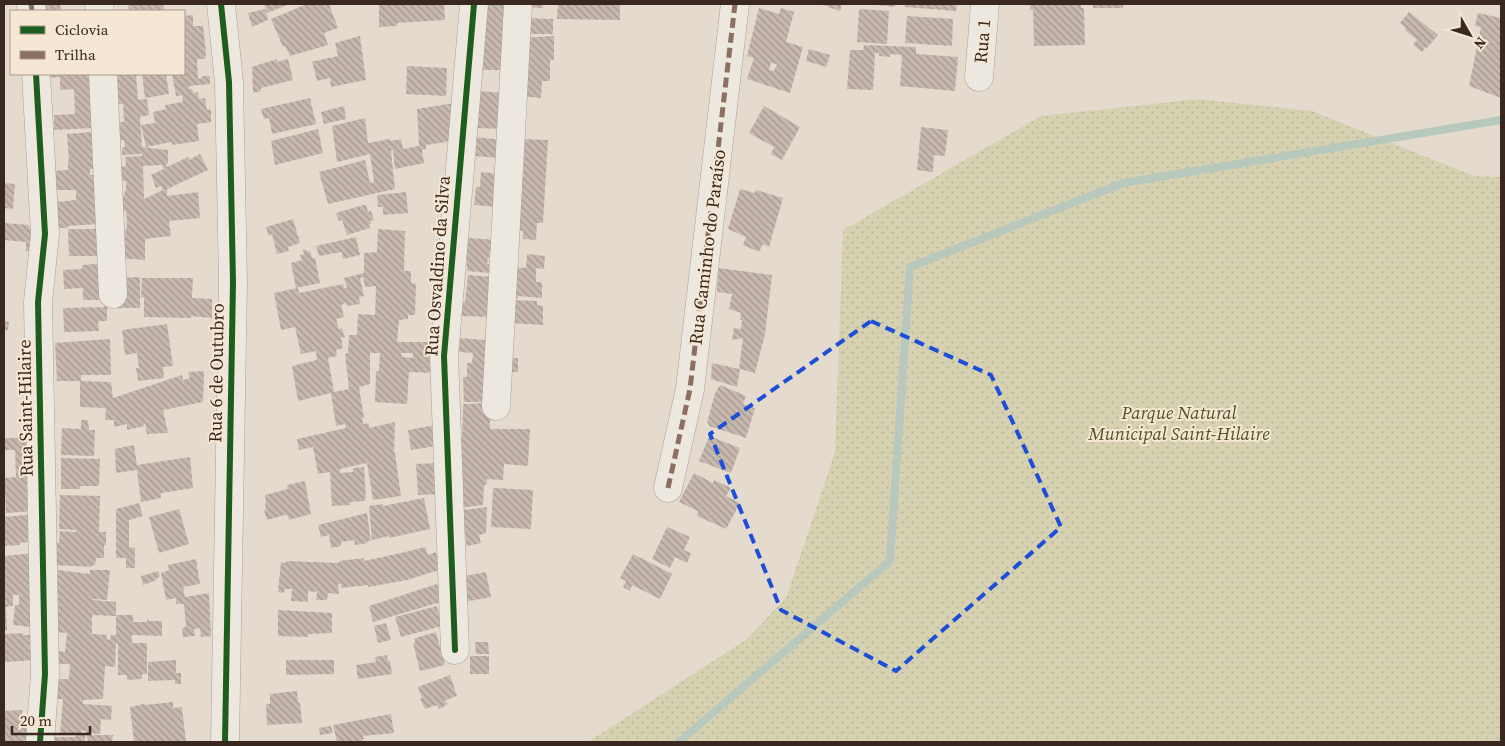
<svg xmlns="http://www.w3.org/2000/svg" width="1505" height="746" font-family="'Source Serif 4',serif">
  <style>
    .park { fill: url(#park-dots) }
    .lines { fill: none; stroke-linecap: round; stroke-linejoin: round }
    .stream { stroke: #b9c8bc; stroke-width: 8 }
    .building { fill: url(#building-back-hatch); fill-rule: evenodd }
    .minor-casing { stroke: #a9a096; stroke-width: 29 }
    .minor { stroke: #ece7df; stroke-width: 28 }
    .quiet { stroke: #8d6e63; stroke-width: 5; stroke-dasharray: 10 5; stroke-linecap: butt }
    .cycleway-casing { stroke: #f5e7d4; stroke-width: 9 }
    .cycleway { stroke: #1b5e20; stroke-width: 6 }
    .marked { fill: none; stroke: #1d4ed8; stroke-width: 4; stroke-dasharray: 10 6; stroke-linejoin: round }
    .labels { text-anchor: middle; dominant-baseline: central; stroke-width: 4; stroke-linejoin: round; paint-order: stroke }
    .street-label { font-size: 18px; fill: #38281f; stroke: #f5e7d4 }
    .park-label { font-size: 18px; font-style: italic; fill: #4e5426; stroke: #f5e7d4 }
  </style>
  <defs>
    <pattern id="park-dots" width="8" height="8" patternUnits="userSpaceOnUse" patternTransform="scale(1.25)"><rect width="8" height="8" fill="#d6d2b1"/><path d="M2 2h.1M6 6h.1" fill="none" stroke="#b8b498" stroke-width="1.8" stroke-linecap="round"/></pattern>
    <pattern id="building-back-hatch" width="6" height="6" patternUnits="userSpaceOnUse" patternTransform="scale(1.25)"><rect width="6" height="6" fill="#c8b9af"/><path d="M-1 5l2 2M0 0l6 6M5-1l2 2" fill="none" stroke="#a3968e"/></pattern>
  </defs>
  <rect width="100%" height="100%" fill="#e4dbce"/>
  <path class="park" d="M1198,99L1312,111L1474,176L1501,177V742H588L747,639L786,598L835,452L843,230L1041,116Z"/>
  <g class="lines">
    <path class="stream" d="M679,742L890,561L910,267L1123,183L1501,120"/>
  </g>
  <path class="building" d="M44,4H60L61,11H45Z
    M128,4H163L164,11H129Z
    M264,4H290L267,13Z
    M307,4H329L338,28L324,33L328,45L290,56L285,46L283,47L271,19Z
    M379,4H444L445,20L397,23V26L379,27Z
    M481,4H510L505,60H501V70H480Z
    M524,4H543V8L524,7Z
    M558,4H620V20L557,19Z
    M824,4H842L840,11L823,5Z
    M877,4H895V7L877,5Z
    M906,4H957L956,11L905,7Z
    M1030,4H1081V8H1084L1085,45L1034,46L1033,10H1030Z
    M1093,4H1123V8H1093Z
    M759,8L779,14L781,8L794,12L786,42L803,47L790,93L747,79L754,58L747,56ZM771,63L777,64L774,71L769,70Z
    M265,9L268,20L252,27L248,13Z
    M859,9L889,11L887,44L857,42Z
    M1409,12L1438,35L1427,48L1426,47L1422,52L1413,45L1417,40L1405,30L1406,28L1400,23Z
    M1478,13L1501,18V98L1469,86L1481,27L1475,26Z
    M193,15V26H203L206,52L205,59H197L198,79L202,78V76H210V84L189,86V89H192L193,93L198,92L199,99L205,98L207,110L211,109V122L197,124L199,141L172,145V142L146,147L141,125L155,123L153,112L166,109L165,105L183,102L182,95L176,96L172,74H184V16Z
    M907,16L953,19L952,46L905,43Z
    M524,18L553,19V34H523Z
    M360,36L366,80L331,87L330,78L317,81L312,61H315L338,56L335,43Z
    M554,36V60H550V81H542L541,98L520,96L522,38Z
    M864,45L916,47V54L958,57L955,91L900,86L902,55L890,54V57L879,56V53H875L873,90L847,89L850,50H863Z
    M809,49L830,55L826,67L806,61Z
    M277,59V62L288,59L293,80L261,88V91L253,93L252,67Z
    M407,66L447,68L446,96L406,94Z
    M49,74H98L100,224L68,226V228H57L55,202L76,200V190H55L53,171L68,170V160H69L67,134L93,132V128L54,130V115L75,114L74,89L60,90V77L49,78ZM90,169H94V175H90Z
    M104,74H136L138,100L147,99L149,115L140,117L142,147L168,150V164H165L167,167L188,157L189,160L200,154L208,170L167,189V196L198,192L200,218L169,221L171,236L145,239V260L116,258L117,232L125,233L127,225L126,211L118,212L117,195L124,196L125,190H126V181H120L119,167L126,166L125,157L142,156V154L122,155V148L125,147L124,140H117V122H124L123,104H115ZM162,165L164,169L151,175L156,188L161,186L163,190L144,199L143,166Z
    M142,74H166L169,94L145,98Z
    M478,91L506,93L504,129L475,128Z
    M310,98L316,124L272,134L269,118L264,119L261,109Z
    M454,103L452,141L426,145V149L422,150L424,163L395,169L393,150L391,151L395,189L328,204L319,172L365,160L370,183L374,182L370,154L337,162L332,126L365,118L368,143L390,139V141L401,139L403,149L419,146L417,109Z
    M344,106L346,119L324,124L321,112Z
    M764,106L800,127L782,160L771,154L774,147L749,133Z
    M921,127L948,130L945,156L934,155L933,172L917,170Z
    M318,129L323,153L275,165L271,141Z
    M475,137L503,140L502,158L474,156Z
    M525,139L548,140L543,223H537L536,240L523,239V231H510L513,178L523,179Z
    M481,172L500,174L499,207L474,205L476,187H480Z
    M4,183L15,184L13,209L4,208Z
    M740,189L755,193L756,190L783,198L769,247L763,244L759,252L743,245L746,237L728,229Z
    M406,192L408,213L383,215V207H378L377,195Z
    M363,205H366L368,212L371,211L374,220L370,221L371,224L369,225L370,228L347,235L342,220L339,221L336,213Z
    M293,219L300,243L288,247L289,251L277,254L272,234L269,236L266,227Z
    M4,223L29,225V227L38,228L37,252L26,251V242L4,240Z
    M68,229H104L103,256H69Z
    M378,229L405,231L404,271H411V283L416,284L415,315H408V319L399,320L397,342H434L431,373L409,372L407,404L375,402L376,371H379L380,353H370V384L359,387L364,418H362L363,424L369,423V428L395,422L394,453H395L401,496L373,500L367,463L340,469V473L353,472V468L364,467L366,498L364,499L365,501L350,502V505L332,506L330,472L318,474L313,447L299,450L297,439L346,428L345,424L336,426L331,393L298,401L292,366L317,360L316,351L301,354L295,327L281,330L274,293L298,288L299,293L343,284L344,288H347L344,278L364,273V253L377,252ZM363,277L365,287L376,286L375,315L358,314L357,335H349L348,353L345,354L349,389L334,392L328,358L337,356L336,350L343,348L341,338L345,337L342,328L339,329L336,319L344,317L341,305L346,303L347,306L360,304L359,297L364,296L360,278ZM401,353H413V358L402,357Z
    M356,237L360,255L343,259L342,252L319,256L316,246Z
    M467,238L497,240L496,253L490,252L489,258H488L487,264H489V273L467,271Z
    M303,250H307L308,252L310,251L312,258H315L320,283L296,288L291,263L302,260L300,255L304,254Z
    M527,254L545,256L544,269L536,268V282H542V298L518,296V298H507L508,267L526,268Z
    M107,263L109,300H83V288L64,289L63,270L82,269V265Z
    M719,268L772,275L765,334L755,373L740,369L737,387L711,379L712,363L739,369L743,338L732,340L734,328L741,329L742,320H740L741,313L729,309L732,294L718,292L717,289Z
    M468,275L494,277L492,317L462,316V302H465Z
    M140,277V308H115V278Z
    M142,278H193L192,298L212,299V318L191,316V318L144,317V297L141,298Z
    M507,300L537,301V305L543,306V325L506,323Z
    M107,307V321H98L99,331L64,332L63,308Z
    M4,321L9,322L8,330H4Z
    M167,324L173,366L163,367L164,378L138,381L136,368H139L137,353L125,355L122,330Z
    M486,332H491L494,402H464L463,377H467V363H472L473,353L459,352L460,338L485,340Z
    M110,339L111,375H81V381L111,382L113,398L182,375L183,380L190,378L188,372L204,371L203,402L163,410L168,433L147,434L145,423L144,424V426L127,430V424L114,427V420H105L106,408L80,407V381H57L55,343Z
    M509,354H513V358H518V372H508Z
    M720,385L746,396L743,404L755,408L746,438L709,426V424L707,423L715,393Z
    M490,403V429H530L528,466L504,464L503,480L487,479L486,485H484L483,505L459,508L458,439H462L463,404Z
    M81,420H88L89,430H95L94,456L61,455L62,428L81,429Z
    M435,425L436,446L411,450L408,430Z
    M709,436L740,448L731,473L699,461Z
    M38,437L39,475L27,476V479L35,478V511L6,513L4,478L16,477L15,450H4V438Z
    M134,445L137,465L190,457L193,488L161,493V498L141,502L137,470L116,473L115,449Z
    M61,458L100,459L99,486H80V489H61Z
    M438,463L441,494L418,495L416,464Z
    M694,473L713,483L714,480L731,488L726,496L740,503L726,529L697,516L698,511L679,502Z
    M305,481L311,514L289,520L288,516L285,515L267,520L264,510H266L265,503L266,502L265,495L288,489L287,485Z
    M493,488L533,490L531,529L491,527Z
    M60,495L100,496L99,532H106V545H104V558H96L95,565H92V567L54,565L55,542L59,543L60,531L76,532V530L59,529Z
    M424,498L430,529L389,538V536L372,540L369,506L383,504V506Z
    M139,503L143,516L129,520V547L135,548V568H126V558H116V509Z
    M487,507L486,533L479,535L481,543L467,546L462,513H464V510Z
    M179,509L189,544L159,553L149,517Z
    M367,513L371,541H367L368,543L355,545L354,540L341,542V546L331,548L329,535L321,537L318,525Z
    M36,514L29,542L20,543V545L4,546V517Z
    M667,527L690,537L684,550L691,553L687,563L675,557L670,568L652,559Z
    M425,547L428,555L436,552L439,570L407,580L368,587V585L341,588V584H338L339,594L328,593L327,600H316L317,592L308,591V602L291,601L292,589H285L284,593L278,592L281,562L286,563V561L339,563V561L364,558V561L401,553Z
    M32,553L39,628L13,625L15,605H19V595H13V606L6,607L7,630L4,631V556Z
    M633,554L672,574L660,599L632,585L630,591L623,587L626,581L620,578Z
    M196,559L200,584L183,587L185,597L209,593L211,636L201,637L200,628L194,629L195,636L183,637L182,628L186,627L184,604H176V598L166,600L161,573L169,570L168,565Z
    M58,570L90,574V570H110L107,600L93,599V600L116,602V615H133V622H147V619L149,621H162V636L132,635V643H147V674H142V679L127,680V675H118V644L116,643L115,667L105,666L103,699L83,700V704L112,706L111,720L101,719L100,734L91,733V735H113L112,742H88L86,731L82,730L81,735H85V742H54V737H76V735L60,734L63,699H55L56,679H69L70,664H58V651L65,652L67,633L54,632ZM92,615L116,616V635H111L110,640L106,639L107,635L92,634Z
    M158,571L160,576L154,581L143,585L141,576Z
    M486,572L491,597L464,602L460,577Z
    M437,584L444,601L373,622L369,606Z
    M437,606L442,626L401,637L395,617Z
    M278,610L332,613V633L308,634V637L278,636Z
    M386,623L391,640L378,643L374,626Z
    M436,632L445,665L420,671L413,643H415V638Z
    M23,633V635H37V660L5,662L4,634Z
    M475,642H488L489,654H476Z
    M387,655L388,661H390L392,674L358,679L356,665L376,662L375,657Z
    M470,656H489V674H470Z
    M176,660V673H181V684H175V680L148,681V662Z
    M286,660H334V674L286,675Z
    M450,675L457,696L444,701L448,704L443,707L439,709L437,705L425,709L420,699L422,698L418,687Z
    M297,691L298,703H300L302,723L267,725L266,704H270V694Z
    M173,702V708L182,707L186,742H134L130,707L144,704L145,705Z
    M22,710V725H28L29,742H4V711Z
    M391,714L394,733L363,736L364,739L360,742H337L333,725Z
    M331,726L333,733L320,735L319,728Z"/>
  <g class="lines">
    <g class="minor-casing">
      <path id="minor" d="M31,4L32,11
        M99,4L100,11
        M221,4L229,82L233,282L225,742
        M36,74L45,234L38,302L45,674L40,742
        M103,74L113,294
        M979,77L985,4
        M496,406L518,4
        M668,488L690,389L735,4
        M455,650L444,356L474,4"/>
    </g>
    <use href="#minor" class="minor"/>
    <path class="quiet" d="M31,4L32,11
      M668,488L690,389L735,4"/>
    <g class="cycleway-casing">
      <path id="cycleway" d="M221,4L229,82L233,282L225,742
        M36,74L45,234L38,302L45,674L40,742
        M455,650L444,356L474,4"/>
    </g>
    <use href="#cycleway" class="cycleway"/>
  </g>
  <path class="marked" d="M871,321L991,375L1061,527L896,671L781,610L710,434Z"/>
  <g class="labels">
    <g class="street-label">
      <text transform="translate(982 41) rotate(-85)">Rua 1</text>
      <text transform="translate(707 247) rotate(-83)">Rua Caminho do Paraíso</text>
      <text transform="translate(437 266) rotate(-86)">Rua Osvaldino da Silva</text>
      <text transform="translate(216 373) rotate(-89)">Rua 6 de Outubro</text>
      <text transform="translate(25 408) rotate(-91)">Rua Saint-Hilaire</text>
    </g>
    <g class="park-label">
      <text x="1179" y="412">Parque Natural<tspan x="1179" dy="21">Municipal Saint-Hilaire</tspan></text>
    </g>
  </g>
  <rect width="1505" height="746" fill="none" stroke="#38281f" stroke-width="10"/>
  <rect x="10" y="10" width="175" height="65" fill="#f5e7d4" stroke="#a99b8c"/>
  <rect x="20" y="26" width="25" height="8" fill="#1b5e20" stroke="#a99b8c"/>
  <text x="55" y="35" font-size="15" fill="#38281f">Ciclovia</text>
  <rect x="20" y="51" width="25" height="8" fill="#8d6e63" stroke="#a99b8c"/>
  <text x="55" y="60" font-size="15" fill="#38281f">Trilha</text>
  <g transform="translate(1470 35) rotate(129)" stroke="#f5e7d4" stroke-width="4" paint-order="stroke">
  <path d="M0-4L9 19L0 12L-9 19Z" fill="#38281f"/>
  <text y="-8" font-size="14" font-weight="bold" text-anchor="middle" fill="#38281f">N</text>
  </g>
  <path d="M12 726v8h78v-8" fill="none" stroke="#38281f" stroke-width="2.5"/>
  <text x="20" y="726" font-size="15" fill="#38281f" stroke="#f5e7d4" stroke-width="4" paint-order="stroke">20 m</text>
</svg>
